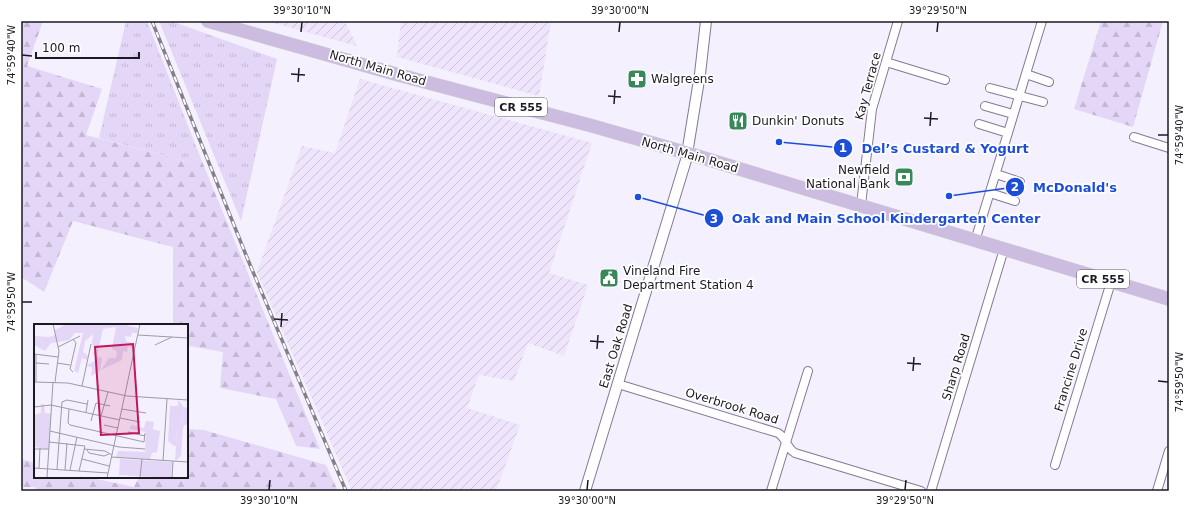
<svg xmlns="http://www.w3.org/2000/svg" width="1190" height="512" font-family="'DejaVu Sans',sans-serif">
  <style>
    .industrial { fill: url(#industrial-furrows) }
    .grass { fill: url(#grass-tufts) }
    .forest { fill: url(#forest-firs) }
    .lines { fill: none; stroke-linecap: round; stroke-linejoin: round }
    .minor-casing { stroke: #857995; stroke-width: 10 }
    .tertiary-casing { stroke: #857995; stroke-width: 12 }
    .primary-casing { stroke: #d2d1d3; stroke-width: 14 }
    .minor { stroke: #fff; stroke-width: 8 }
    .tertiary { stroke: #fff; stroke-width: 10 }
    .primary { stroke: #ccbce0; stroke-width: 13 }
    .rail-casing { stroke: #847f8b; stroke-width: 3.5 }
    .rail { stroke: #fff; stroke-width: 2; stroke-dasharray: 6; stroke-linecap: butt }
    .ticks { fill: none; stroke: #1d1923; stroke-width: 1.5 }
    .labels { text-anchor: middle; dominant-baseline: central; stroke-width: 3.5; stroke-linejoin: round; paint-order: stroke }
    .shield { fill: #fff; stroke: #615e65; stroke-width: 1 }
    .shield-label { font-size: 11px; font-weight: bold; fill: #1d1923 }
    .street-label { font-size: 12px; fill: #1d1923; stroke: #fff }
    .poi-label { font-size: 12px; fill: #1d1923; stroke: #fff; text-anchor: start }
    .inset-road { fill: none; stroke: #9f9aa6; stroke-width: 1 }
    .view { fill: #c2185b; fill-opacity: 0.15; stroke: #c2185b; stroke-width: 2 }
    .inset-edge { fill: none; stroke: #1d1923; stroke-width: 2 }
    .leader { fill: none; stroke: #1d4ed8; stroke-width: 1.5 }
    .callout-dot { fill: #1d4ed8; stroke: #fff; stroke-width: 1.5 }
    .mark-label { font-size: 12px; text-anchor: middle; font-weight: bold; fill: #fff }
    .callout-label { font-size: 13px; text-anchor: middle; font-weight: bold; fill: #1d4ed8; stroke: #fff; stroke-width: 3.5; stroke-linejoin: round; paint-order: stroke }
    .neatline { fill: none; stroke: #1d1923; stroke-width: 1.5 }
    .ticks-label { font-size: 10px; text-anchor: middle; fill: #1d1923 }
  </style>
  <defs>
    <pattern id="industrial-furrows" width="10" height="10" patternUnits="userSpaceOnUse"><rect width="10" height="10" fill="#eee4fb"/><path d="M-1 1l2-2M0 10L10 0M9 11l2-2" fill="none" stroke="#ccc3d7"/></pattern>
    <pattern id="grass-tufts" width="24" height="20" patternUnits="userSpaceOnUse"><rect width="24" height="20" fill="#e4d6f6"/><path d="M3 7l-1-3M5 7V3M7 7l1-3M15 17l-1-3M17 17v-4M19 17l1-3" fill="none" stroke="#c3b7d3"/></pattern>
    <pattern id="forest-firs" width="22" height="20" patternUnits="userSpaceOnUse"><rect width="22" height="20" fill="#e4d6f6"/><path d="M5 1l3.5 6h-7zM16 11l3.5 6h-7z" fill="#c3b7d3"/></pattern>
  </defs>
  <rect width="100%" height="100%" fill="#f5f0fd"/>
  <path class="industrial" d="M266,21H345L357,46Z
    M401,21H551L539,96L397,57Z
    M360,79L592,143L549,273L588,285L564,356L528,343L514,381L479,375L467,408L520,425L496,491H352L257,272L302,146L335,153Z"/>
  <path class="grass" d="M126,21H147L201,159L185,161L99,138Z
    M159,21H171L277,59L241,221Z"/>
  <path class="forest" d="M21,21H43L27,66L102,89L86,135L185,161L201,159L320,449L296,446L276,399L220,388L223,352L189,346L187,344V325H173V247L73,221L44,292L26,280L21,278Z
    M1101,21H1163L1133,127L1074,109Z
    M187,429L204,430L326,465L338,491H36L35,487H21V459L35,463V477H87L134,487L139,477H187Z"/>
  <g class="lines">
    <g class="minor-casing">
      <path id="minor" d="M886,62L945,80
        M1026,74L1049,82
        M990,88L1043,102
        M985,106L1013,114
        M979,124L1008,133
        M1134,137L1169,148
        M996,174L1020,182
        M990,193L1015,201
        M861,205L872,109L898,21
        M975,241L1042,21
        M618,384L778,433C786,437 786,448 795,453L921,491
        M1055,465L1111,282
        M771,491L808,371
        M931,491L1004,249
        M1157,491L1169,451"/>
    </g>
    <g class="tertiary-casing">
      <path id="tertiary" d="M585,491L686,160L700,74L706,21"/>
    </g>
    <g class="primary-casing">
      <path id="primary" d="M208,21L399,75L589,125L687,153L1169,299"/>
    </g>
    <use href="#minor" class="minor"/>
    <use href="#tertiary" class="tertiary"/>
    <use href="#primary" class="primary"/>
    <g class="rail-casing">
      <path id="rail" d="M152,21L248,260L346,491"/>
    </g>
    <use href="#rail" class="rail"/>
  </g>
  <path class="ticks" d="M301,32L302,22M619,32L620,22M937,32L938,22M22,55L32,56M291,74L305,75M298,82L299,68M608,96L621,97M614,104L615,90M924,118L938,119M930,126L931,112M1158,135H1168M22,302H32M274,319L288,320M281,327L282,313M590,341L604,342M597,349L598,335M907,363L921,364M913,371L914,357M1158,381L1168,382M269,490L270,480M587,490L588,480M905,490L906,480"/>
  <defs>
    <g id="pharmacy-square" transform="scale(1)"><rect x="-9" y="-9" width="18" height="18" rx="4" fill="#388859" stroke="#fff"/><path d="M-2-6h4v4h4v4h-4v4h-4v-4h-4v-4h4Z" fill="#fff"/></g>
    <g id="restaurant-square" transform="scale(1)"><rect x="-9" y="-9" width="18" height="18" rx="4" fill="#388859" stroke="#fff"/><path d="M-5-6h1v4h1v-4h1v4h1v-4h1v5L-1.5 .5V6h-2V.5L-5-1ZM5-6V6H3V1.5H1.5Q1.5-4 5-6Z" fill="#fff"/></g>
    <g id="bank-square" transform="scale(1)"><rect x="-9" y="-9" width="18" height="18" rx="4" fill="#388859" stroke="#fff"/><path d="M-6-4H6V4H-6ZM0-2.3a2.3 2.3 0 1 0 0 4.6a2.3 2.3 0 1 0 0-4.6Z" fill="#fff"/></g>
    <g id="civic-square" transform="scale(1)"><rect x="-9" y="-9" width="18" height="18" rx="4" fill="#388859" stroke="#fff"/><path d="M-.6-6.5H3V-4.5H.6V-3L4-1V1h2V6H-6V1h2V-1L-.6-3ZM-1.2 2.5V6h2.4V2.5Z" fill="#fff"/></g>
  </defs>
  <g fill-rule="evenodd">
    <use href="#pharmacy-square" x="637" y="79"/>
    <use href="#restaurant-square" x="738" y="121"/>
    <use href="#bank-square" x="904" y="177"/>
    <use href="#civic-square" x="609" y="278"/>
  </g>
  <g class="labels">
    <g class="shield">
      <rect x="495" y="98" width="52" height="18" rx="3"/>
      <rect x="1077" y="270" width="52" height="18" rx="3"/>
    </g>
    <g class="shield-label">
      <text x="521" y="107">CR 555</text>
      <text x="1103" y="279">CR 555</text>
    </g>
    <g class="street-label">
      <text transform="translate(378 68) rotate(16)">North Main Road</text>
      <text transform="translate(868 86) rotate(-75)">Kay Terrace</text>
      <text transform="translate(690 155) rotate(16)">North Main Road</text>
      <text transform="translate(616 346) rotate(-73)">East Oak Road</text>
      <text transform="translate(956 367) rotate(-73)">Sharp Road</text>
      <text transform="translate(1071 370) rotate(-73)">Francine Drive</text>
      <text transform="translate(732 406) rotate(17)">Overbrook Road</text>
    </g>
    <g class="poi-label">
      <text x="651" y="79">Walgreens</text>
      <text x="752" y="121">Dunkin' Donuts</text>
      <text x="890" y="170" text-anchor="end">Newfield<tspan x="890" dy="14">National Bank</tspan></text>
      <text x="623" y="271">Vineland Fire<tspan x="623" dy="14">Department Station 4</tspan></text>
    </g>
  </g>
  <g transform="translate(34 324)">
    <rect width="154" height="154" fill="#f5f0fd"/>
    <path d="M112,104L126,107L123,128L118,129L116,135L82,133L84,127L111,128Z" fill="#e4d6f6"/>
    <path d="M33,0H87L104,4L103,9H98L97,13L91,12L92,17L101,20L100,24L94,22L93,28L89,27L88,36L67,46L75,34H82L83,27L78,25L82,3L69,5L63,32L68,34L66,47L57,52L58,43L52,42L62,36V31L58,30L63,25L58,20L59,10L51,17L49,28L54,32L53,36L48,34L44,49L40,47L49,9H41L35,16L17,19L11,27L0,21V12L16,13L21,11V6ZM149,83L154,84V100L150,101L149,105L147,132L141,137L143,107L138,106L139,97L148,99ZM112,97L120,98L119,105H112V108L96,105L97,101L110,104Z" fill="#e4d6f6"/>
    <path d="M7,80H10L11,89L17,90L15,125L0,123V91L7,89Z" fill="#e4d6f6"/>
    <path d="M144,76L149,82L148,99L139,98L138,106H143L142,122H140L134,117L136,82H144ZM86,135L138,138L137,154L85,151Z" fill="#e4d6f6"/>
    <path class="inset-road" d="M19,0L25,27L21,58M104,11L154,14M121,21L138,13M24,23L46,12M0,30L24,33M2,39L15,40M23,39L36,41M39,48L36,45L42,19L39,15M0,58L34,59L93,72L154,76M2,58V30M48,62L57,20M0,83L17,81L86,96M35,85L34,99L36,101L110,118L111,109M88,85L112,89M52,88L54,76M67,92L74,68M86,94L106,98M57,97L62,79L76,82M70,101L84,104M16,107L85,123L111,125M94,108L111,112M15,118L51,122L45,147M0,125H15M50,125L71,127L78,131M53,126L55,129L70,132L75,130M77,133L154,138M48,135L75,142M129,137L133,75M0,144L74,149M5,144L6,124M23,145L28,78L33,76L53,80M31,146L33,119M36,146L43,113M106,153L108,135M13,154L19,58M73,154L106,0M138,154L139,137"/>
    <path class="view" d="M99,20L105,109L67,111L61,23Z"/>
    <rect width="154" height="154" class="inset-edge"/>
  </g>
  <path class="leader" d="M779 142L843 148M949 196L1015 187M638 197L714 218"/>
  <g class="callout-dot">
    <circle cx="779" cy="142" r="4"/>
    <circle cx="949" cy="196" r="4"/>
    <circle cx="638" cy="197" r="4"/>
    <circle cx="843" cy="148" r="10"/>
    <circle cx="1015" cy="187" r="10"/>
    <circle cx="714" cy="218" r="10"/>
  </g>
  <g class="mark-label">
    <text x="843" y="152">1</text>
    <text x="1015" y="191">2</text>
    <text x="714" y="223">3</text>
  </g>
  <g class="callout-label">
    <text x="945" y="153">Del’s Custard &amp; Yogurt</text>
    <text x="1075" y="192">McDonald's</text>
    <text x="886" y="223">Oak and Main School Kindergarten Center</text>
  </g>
  <rect width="1190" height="512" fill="none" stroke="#ffffff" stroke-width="44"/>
  <path d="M36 52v6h103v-6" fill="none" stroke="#1d1923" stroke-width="2"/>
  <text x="42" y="52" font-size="12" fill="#1d1923" stroke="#ffffff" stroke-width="3" paint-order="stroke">100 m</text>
  <rect x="22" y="22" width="1146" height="468" class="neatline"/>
  <g class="ticks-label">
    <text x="302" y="14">39°30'10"N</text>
    <text x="620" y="14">39°30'00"N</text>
    <text x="938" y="14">39°29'50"N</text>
    <text transform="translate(11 55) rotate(-90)" y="4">74°59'40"W</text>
    <text transform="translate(1179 135) rotate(-90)" y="4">74°59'40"W</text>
    <text transform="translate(11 302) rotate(-90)" y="4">74°59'50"W</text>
    <text transform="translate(1179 382) rotate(-90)" y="4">74°59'50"W</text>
    <text x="269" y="504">39°30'10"N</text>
    <text x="587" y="504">39°30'00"N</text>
    <text x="905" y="504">39°29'50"N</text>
  </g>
</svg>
